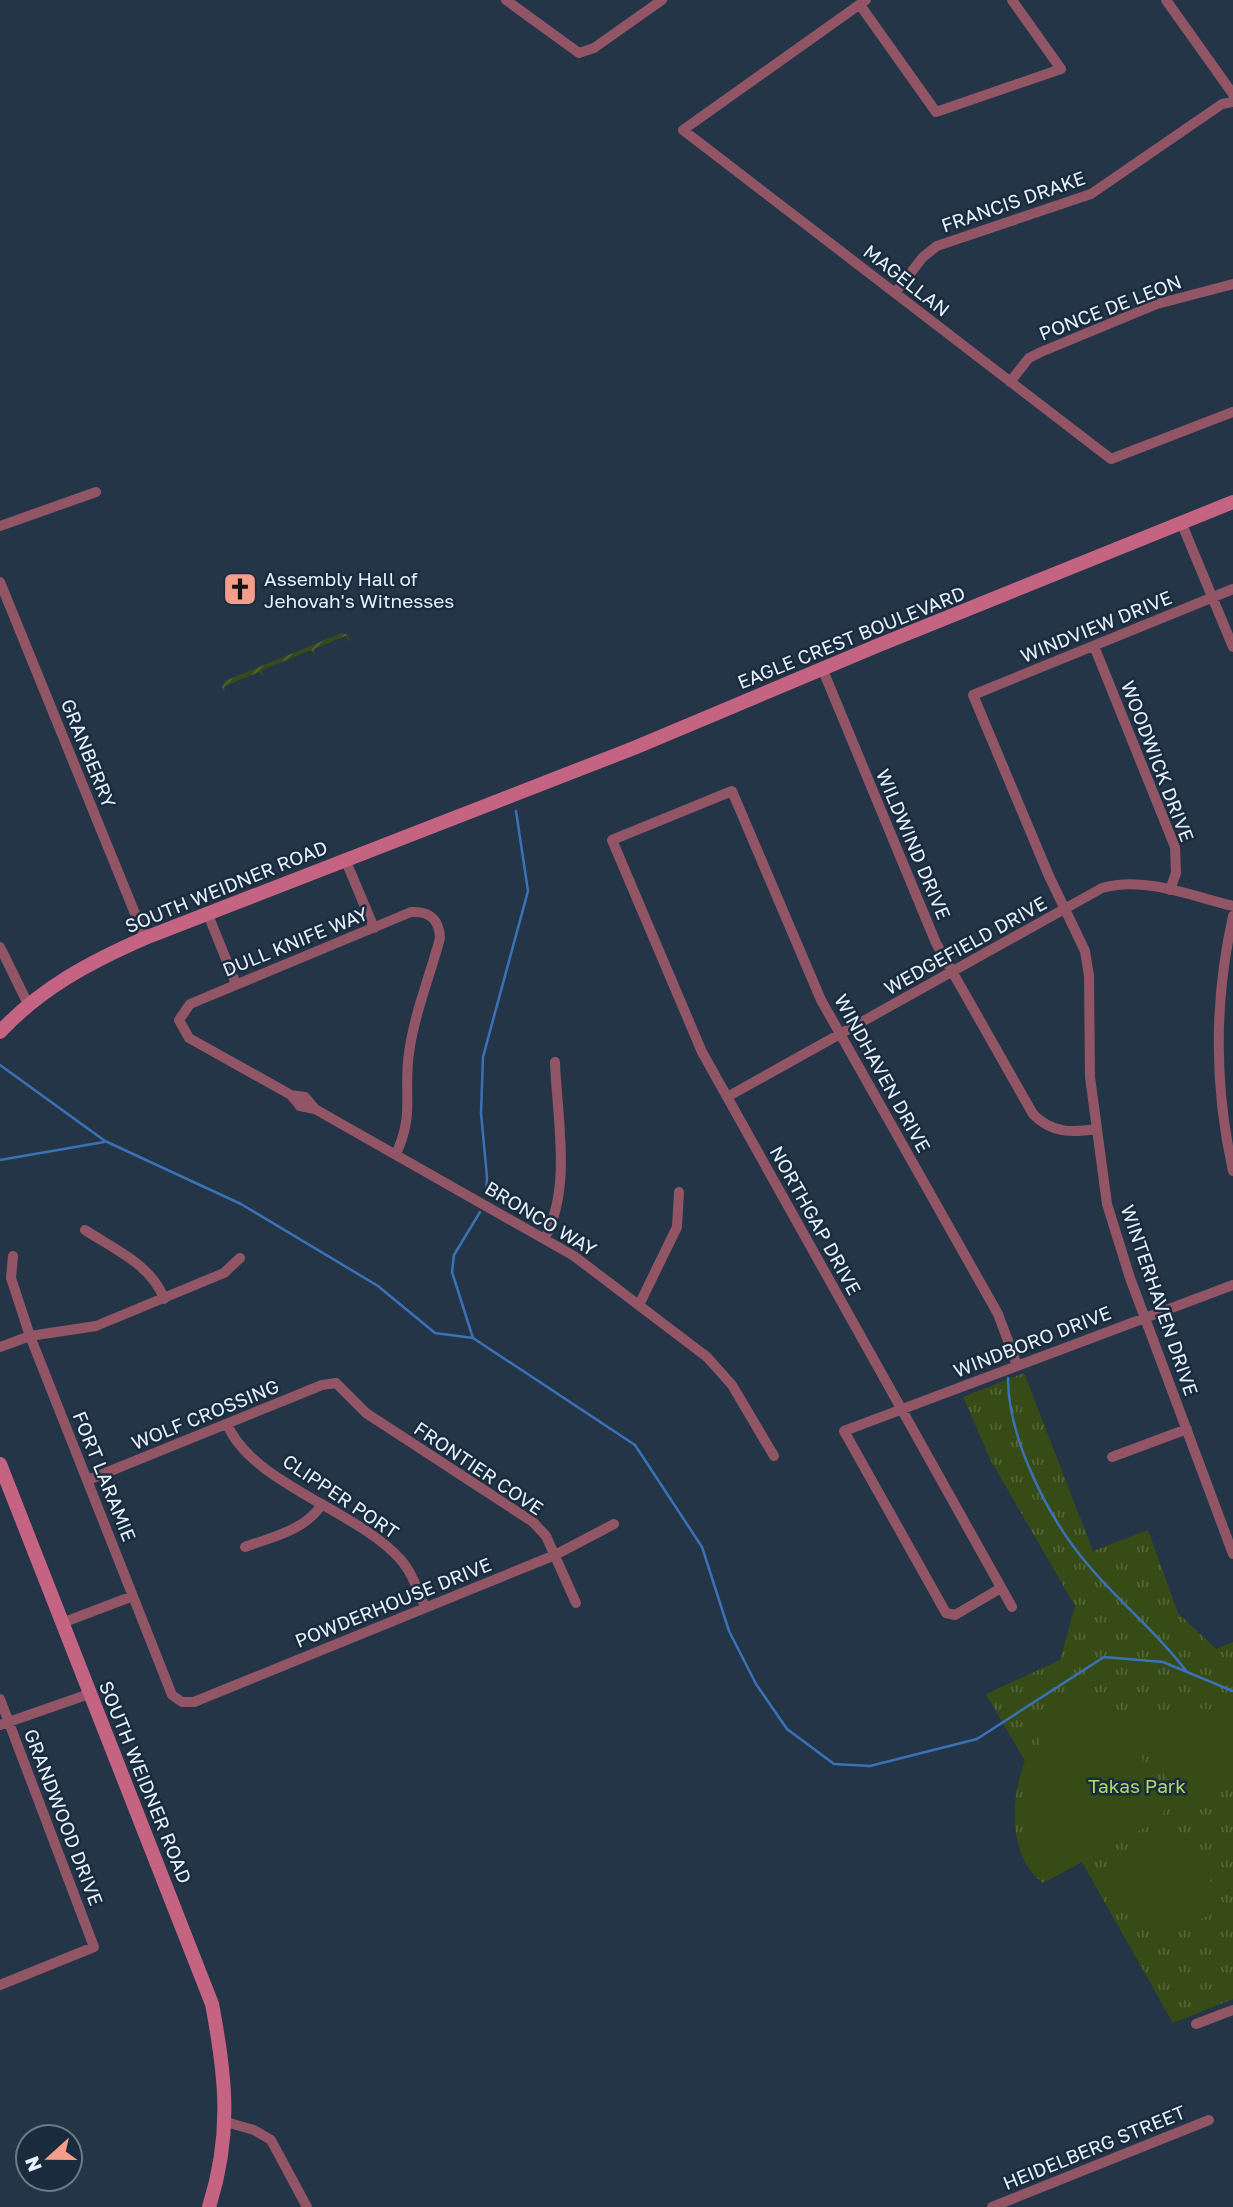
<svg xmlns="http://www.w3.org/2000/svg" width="1233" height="2207" font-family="'Golos Text',sans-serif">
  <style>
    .park { fill: url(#park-tufts) }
    .garden { fill: url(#garden-furrows) }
    .pitch { fill: #374b17 }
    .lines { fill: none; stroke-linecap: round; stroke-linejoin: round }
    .stream { stroke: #3a72b8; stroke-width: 2.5 }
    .minor { stroke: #915566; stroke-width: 10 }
    .secondary { stroke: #c46482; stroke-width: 14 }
    .labels { text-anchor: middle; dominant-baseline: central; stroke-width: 5; stroke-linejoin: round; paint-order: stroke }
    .street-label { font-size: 19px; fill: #e6f1fd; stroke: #1a2b3d }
    .poi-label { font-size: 19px; fill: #e6f1fd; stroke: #1a2b3d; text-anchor: start }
    .park-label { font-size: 19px; fill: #addb66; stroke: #1a2b3d }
  </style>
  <defs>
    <pattern id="park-tufts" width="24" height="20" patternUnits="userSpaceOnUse" patternTransform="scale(1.75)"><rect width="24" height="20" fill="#374b17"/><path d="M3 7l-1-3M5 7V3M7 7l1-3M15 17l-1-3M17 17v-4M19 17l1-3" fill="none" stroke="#54653a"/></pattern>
    <pattern id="garden-furrows" width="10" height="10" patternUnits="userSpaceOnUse" patternTransform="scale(1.75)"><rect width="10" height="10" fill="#374b17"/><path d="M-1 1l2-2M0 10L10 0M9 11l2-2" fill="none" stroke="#54653a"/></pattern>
  </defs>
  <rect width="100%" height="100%" fill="#243547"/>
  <path class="park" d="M1024,1373L1093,1551L1148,1530L1178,1613L1216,1649L1233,1642V1999L1173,2023L1082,1862L1043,1883C1008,1858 1010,1797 1025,1761L986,1694L1060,1660L1075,1606L991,1461L963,1397Z"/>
  <path class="garden" d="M342,633L348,635L350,642L345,636L314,649L316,656L311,650L262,670L263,677L259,672L225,686L224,693L222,687L225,681Z"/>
  <path class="pitch" d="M1107,1693L1166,1803L1162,1819L1045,1878C1039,1865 1030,1851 1027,1838C1015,1783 1043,1697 1107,1693Z
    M1179,1707L1206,1709L1233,1722V1777L1220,1788L1193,1801L1178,1797L1134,1724L1148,1716Z
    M1169,1829L1183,1834L1225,1906C1169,1942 1130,1926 1095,1873Z"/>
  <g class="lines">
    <path class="stream" d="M0,1065L105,1141L241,1204L378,1286L435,1333L473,1338L635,1445L702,1547L729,1631L756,1684L787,1729L834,1764L870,1766L977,1739L1104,1657L1163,1662L1233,1691
      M0,1160L104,1142
      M486,1195L487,1177L481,1113L483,1057L528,891L516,811
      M473,1338L452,1272L454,1255L480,1212
      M1008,1378C1008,1439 1049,1520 1089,1566C1120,1603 1158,1633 1187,1672"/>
    <path class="minor" d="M506,0L579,53L594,48L662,0
      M866,0L683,130L1111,459L1233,412
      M1166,0L1233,94
      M860,5L936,112L1061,69L1012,0
      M895,293L923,257L937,246L1091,194L1222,104L1233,102
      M1010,382L1029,358L1041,352L1157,304L1233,284
      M1181,522L1233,647
      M0,526L96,492
      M0,582L145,938
      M1233,589L973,695L1049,876L1085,951L1089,976L1090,1077L1107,1204L1130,1278L1233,1554
      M1094,646L1175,847L1176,873L1170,890
      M822,668L936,943L1033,1114C1051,1133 1072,1133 1096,1129
      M345,859L374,928
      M207,912L236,984
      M1233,916C1214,1001 1214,1086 1233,1171
      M0,947L28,1004
      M291,1095L305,1097L315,1109L574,1256L707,1357L732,1385L774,1456
      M727,1097L1102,888C1145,876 1191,896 1233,906
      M315,1109L300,1106L291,1095L189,1038L179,1020L190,1004L411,912C430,911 439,919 440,938C430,976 414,1015 409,1053C403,1094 415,1113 396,1154
      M85,1230C114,1249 152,1265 164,1299
      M545,1238C572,1186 557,1119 555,1062
      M13,1256L11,1278L30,1336L172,1695L182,1702H194L555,1555L614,1524
      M639,1305L677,1227L679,1192
      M0,1347L30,1336L96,1326L224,1273L240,1258
      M227,1424C251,1483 358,1511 400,1559C412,1572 418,1591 425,1607
      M1112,1457L1187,1429
      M88,1480L322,1385L336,1383L366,1413L533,1522L546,1536L576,1603
      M245,1547C272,1537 306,1530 322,1504
      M1001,1588L955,1615L946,1613L844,1431L1233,1285
      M1012,1607L702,1052L612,840L732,791L821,1000L998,1314L1017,1365
      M62,1623L133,1596
      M0,1699L94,1947L0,1985
      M0,1725L89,1694
      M1196,2024L1233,2010
      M226,2122L254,2130L271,2140L307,2207
      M992,2207L1209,2120"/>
    <path class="secondary" d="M0,1032C41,988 90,962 145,938L634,748L879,645L1233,502
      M0,1464L212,2004C226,2077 232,2135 209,2207"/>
  </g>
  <defs>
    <g id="church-square" transform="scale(1.75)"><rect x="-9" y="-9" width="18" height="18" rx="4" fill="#f49d8b" stroke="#1a2b3d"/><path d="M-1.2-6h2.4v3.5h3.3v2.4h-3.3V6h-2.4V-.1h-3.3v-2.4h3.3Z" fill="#111"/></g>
  </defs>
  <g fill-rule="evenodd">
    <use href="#church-square" x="240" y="589"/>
  </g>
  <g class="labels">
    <g class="street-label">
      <text transform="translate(1013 201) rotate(-19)">FRANCIS DRAKE</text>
      <text transform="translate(907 280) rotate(38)">MAGELLAN</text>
      <text transform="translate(1110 307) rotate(-21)">PONCE DE LEON</text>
      <text transform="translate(1096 626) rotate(-22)">WINDVIEW DRIVE</text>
      <text transform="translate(851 637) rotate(-22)">EAGLE CREST BOULEVARD</text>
      <text transform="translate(89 753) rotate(68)">GRANBERRY</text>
      <text transform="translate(1158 761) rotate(69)">WOODWICK DRIVE</text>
      <text transform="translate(914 844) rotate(67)">WILDWIND DRIVE</text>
      <text transform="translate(226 886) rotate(-22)">SOUTH WEIDNER ROAD</text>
      <text transform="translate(295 941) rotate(-22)">DULL KNIFE WAY</text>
      <text transform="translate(965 945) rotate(-29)">WEDGEFIELD DRIVE</text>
      <text transform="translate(883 1073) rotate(61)">WINDHAVEN DRIVE</text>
      <text transform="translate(541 1218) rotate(31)">BRONCO WAY</text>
      <text transform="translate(816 1220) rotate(61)">NORTHGAP DRIVE</text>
      <text transform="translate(1160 1300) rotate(71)">WINTERHAVEN DRIVE</text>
      <text transform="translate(1032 1341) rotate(-21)">WINDBORO DRIVE</text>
      <text transform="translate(205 1414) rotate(-22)">WOLF CROSSING</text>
      <text transform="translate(479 1468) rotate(34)">FRONTIER COVE</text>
      <text transform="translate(105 1476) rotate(68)">FORT LARAMIE</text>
      <text transform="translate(341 1496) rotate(34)">CLIPPER PORT</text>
      <text transform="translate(393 1602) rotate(-22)">POWDERHOUSE DRIVE</text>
      <text transform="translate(146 1782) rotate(68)">SOUTH WEIDNER ROAD</text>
      <text transform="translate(64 1817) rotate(69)">GRANDWOOD DRIVE</text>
      <text transform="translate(1094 2147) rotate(-22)">HEIDELBERG STREET</text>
    </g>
    <g class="poi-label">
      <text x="264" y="578">Assembly Hall of<tspan x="264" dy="22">Jehovah's Witnesses</tspan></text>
    </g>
    <g class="park-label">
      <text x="1137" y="1785">Takas Park</text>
    </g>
  </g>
  <g transform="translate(49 2158) rotate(249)"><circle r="33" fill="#1a2b3d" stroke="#6c7a8a" stroke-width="2"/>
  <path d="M0-5L12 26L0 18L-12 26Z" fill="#f49d8b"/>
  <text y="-10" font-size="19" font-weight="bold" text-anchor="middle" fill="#e6f1fd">N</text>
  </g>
</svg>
